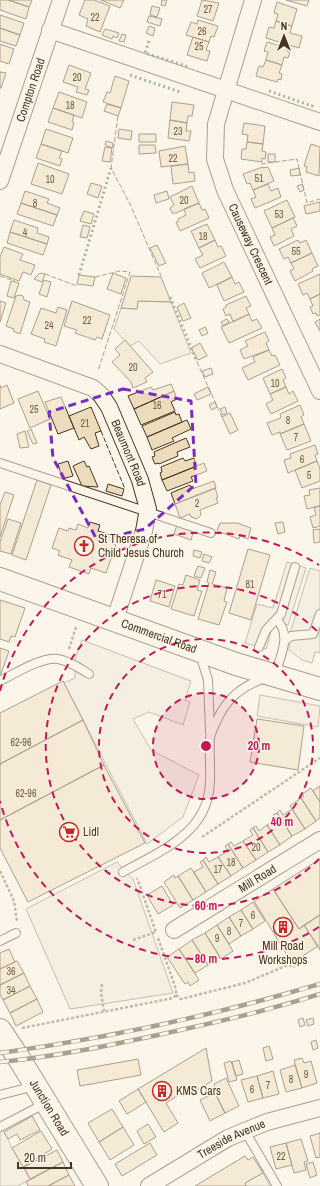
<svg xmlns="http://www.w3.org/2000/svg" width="320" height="1186" font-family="'Archivo Narrow',sans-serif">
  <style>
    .parking { fill: #ede7d9; stroke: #887966 }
    .building { fill: #ecdcbc; stroke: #4a3520 }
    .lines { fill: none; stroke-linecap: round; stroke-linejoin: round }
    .lane-casing { stroke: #4a3520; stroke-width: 10 }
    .street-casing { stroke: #4a3520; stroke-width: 18 }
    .secondary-casing { stroke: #4a3520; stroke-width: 24 }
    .primary-casing { stroke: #4a3520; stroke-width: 24 }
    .path { stroke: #7f6f5c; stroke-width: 2.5; stroke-dasharray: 3 2; stroke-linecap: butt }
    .lane { stroke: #fbf6e9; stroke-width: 8 }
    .street { stroke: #fbf6e9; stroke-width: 16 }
    .secondary { stroke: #fbf6e9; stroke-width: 22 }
    .primary { stroke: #fbf6e9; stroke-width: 22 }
    .rail-casing { stroke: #4a3520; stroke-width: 4.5 }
    .rail { stroke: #fbf6e9; stroke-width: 3; stroke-dasharray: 9; stroke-linecap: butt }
    .hedge { stroke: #436837; stroke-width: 3; stroke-dasharray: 2 3; stroke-linecap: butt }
    .fence { stroke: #4a3520; stroke-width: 1; stroke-dasharray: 5 2; stroke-linecap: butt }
    .marked { fill: none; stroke: #7b2cbf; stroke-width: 3; stroke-dasharray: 8 5; stroke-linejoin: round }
    .ring { fill: none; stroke: #c2185b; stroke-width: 2; stroke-dasharray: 7 5 }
    .labels { text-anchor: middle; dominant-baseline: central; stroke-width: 3; stroke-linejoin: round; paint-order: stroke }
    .number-label { font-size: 10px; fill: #725f47 }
    .street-label { font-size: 12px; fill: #4a3520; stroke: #fbf6e9 }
    .poi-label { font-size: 12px; fill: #4a3520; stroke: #fbf6e9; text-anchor: start }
    .centre { fill: #c2185b; stroke: #fbf6e9; stroke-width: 2 }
    .ring-label { font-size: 12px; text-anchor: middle; font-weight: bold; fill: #c2185b; stroke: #fbf6e9; stroke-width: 3; stroke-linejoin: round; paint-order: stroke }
  </style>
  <rect width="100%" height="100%" fill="#fbf6e9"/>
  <path class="parking" d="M138,301L171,302L191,353L160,364L139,341L130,346L114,329L121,308L137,309Z
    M287,562L306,568L288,625L274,621L266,649L245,643L257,604L273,608Z
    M310,568L320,571V653L315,652L312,663L302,660L289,650L291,630Z
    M82,640L191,681L185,700L190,702L183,725L149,712L133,719L151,750L199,775L183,817L147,844L64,683L75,678V659Z
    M260,695L320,706L318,727L257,716Z
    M117,862L133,879L173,993L70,1009L26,909Z
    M0,1123L12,1148L30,1179L18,1186H0Z
    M263,1173L270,1186H245V1183Z"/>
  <path class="building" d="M0,0H8L29,7L26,19L0,10Z
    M8,0H32L29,7Z
    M85,0H94L110,6L100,32L86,26L88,19L79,15Z
    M101,0H124L120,8Z
    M162,0H167L165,6L161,5Z
    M202,0L219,3L213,21L197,16Z
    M286,0H309L307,6Z
    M277,2L297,9L292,26L276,21L278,14L274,13Z
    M152,6L160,8L157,17L150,15Z
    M0,15L24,23L20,35L0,28Z
    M149,16L162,19L160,26L147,22Z
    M198,20L218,26L214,37L211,36L209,42L186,35L191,22L197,24Z
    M276,21L292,26L290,33L302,36L299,48L266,38L269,27L274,28Z
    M149,26L155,28L153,36L146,33Z
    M0,28L20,35L16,46L0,41Z
    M105,29L119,33L117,38L113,36L112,39L102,35Z
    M122,34L126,35L124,42L119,41Z
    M193,37L209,42L206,50L210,51L207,61L187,55Z
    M267,42L287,48V51L290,52L288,58L284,57L282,65L266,60L268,52L264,51Z
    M0,44L14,49L9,64L0,61Z
    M266,60L282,65L279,73L282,74L281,80L278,79L277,82L256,76L259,66L263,67Z
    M69,65L91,73L85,89L89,90L87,95L76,92L78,87L63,82Z
    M0,72L6,73L1,88H0Z
    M115,76L129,81L121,108L103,102L107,92L110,93Z
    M59,92L87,102L82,118L53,108Z
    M172,102L194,105L192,116H188L187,123L170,120Z
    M107,104L121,108L118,116L104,111Z
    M53,108L74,115L72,122L74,123L72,130L48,122Z
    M170,120L187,123L186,131H191L189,141L168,138Z
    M244,123L265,126L263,144L247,142L248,135L242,134Z
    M46,129L73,138L68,153L41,144Z
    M119,129L132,131L131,140L118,138Z
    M139,134H156V142H139Z
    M106,141L113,143L112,148L105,145Z
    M247,142L263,144L262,151L266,152L265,159L262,158V162L241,159L242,149H246Z
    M41,144L62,151L59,158L62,159L60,166L36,158Z
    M311,144L320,147L319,176L306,172L307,167L304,166Z
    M139,145H155L156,153L139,154Z
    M185,146L188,164L161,167L159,151Z
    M105,147L112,148L110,162L102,161Z
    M268,154H275V162H268Z
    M38,163L69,174L62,194L31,184Z
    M188,164L189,173L194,172L195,181L173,184L171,166Z
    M263,167V168L268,167L274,181L253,190L250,183L247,184L243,174Z
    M299,168L300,175L291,176L290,170Z
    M91,183L102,186L98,198L87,194Z
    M268,184L271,191L278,188L281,197L255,208L251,199L256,197L253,190Z
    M302,184L304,190L300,192L297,186Z
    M192,186L199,203L176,213H172L170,208L174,205L170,197Z
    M25,191L49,199L47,203L60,208L57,215L21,203Z
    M167,191L169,199L156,203L154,195Z
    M287,200L295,217L272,228L264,211Z
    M320,202V211L306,214L304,206Z
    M21,203L57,215L53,226L17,214Z
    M199,203L202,210L205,209L209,218L180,231L176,222L179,221L178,219L186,215L184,209Z
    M84,211L94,214L91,224L80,221Z
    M293,218L297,226L291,229L294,236L274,246L270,237L275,235L272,228Z
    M14,220L38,228L37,233L49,237L47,244L10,232Z
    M207,224L215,240L199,248L191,231Z
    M83,225L90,227L87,238L80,237Z
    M10,232L47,244L43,255L7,243Z
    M215,240L218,247L221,246L226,256L200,268L195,259L203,255L199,248Z
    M298,240L300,243L306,240L312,253L291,263L288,257L284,259L279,249Z
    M157,245L166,263L159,266L150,248Z
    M4,247L23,254L20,260L35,265L31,275L23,272L19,281L0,274V257Z
    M312,253L318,266L312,269L313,271L295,281L290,271L294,269L291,263Z
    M224,262L232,277L209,288L202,273Z
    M40,273L45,274L42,282L34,279Z
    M113,273L126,278L121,294L107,289Z
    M320,274V294L310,299L307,293L303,295L298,284Z
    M79,275L95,277L93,286L77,284Z
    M131,276L161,277L171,302L138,301L137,309L121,308Z
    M232,277L235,284L239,282L244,292L224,301L217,285Z
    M44,280L51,282L47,297L39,294Z
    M11,281L19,283L14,298L7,296Z
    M320,294V315L317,316L316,313L313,314L310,307L313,306L310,299Z
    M20,295L23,296L24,300L30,302L20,334L13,331L14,329L6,326L16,296Z
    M246,296L251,306L246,308L249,314L233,322L230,314L226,316L223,309L226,307V305Z
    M0,301L6,303L0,322Z
    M72,301L110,315L102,339L97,337L95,340L75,333L77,330L64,326Z
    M184,303L191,318L183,321L177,307Z
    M58,307L67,310L56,346L44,342L45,339L31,334L41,308L56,313Z
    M249,314L252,321L257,319L262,328L229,343L221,327Z
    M227,319L229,322L223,326L221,322Z
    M320,319V331L315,322Z
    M205,327L208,333L202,336L199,330Z
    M265,332L269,341L266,343L269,350L244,359L240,350L248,346L245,341Z
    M125,340L153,372L145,378L147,382L133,388L131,382L112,362L120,355L115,349Z
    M200,343L207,356L198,360L191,348Z
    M269,350L272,356L275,355L280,365L248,380L242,368L255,362L253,357Z
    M211,368L213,374L205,377L202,371Z
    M282,369L286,378L283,380L286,387L270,394L263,378Z
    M171,384L174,391L134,409L128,396L151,387L153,390Z
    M0,385L1,388L7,385L14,403L0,409Z
    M208,387L211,394L197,400L194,394Z
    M286,387L289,394L293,391L298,401L271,414L266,404L273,400L270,394Z
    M38,391L50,419L30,428L18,399Z
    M174,391L177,399L171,402L175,411L141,425L134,409Z
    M61,397L74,428L58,434L45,402Z
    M215,402L217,407L212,410L209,405Z
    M300,405L304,415L301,417L304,424L280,434V432L272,435L267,423L281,418L280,414Z
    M91,407L101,431L95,433L99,446L91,449L84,437L79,440L69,416Z
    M225,407L227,413L223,415L220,409Z
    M175,412L176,415L179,414L182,422L147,437L142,426Z
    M230,413L238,430L230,434L222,417Z
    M187,420L191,429L172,438L174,441L152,450L147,437Z
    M304,424L311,441L287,450L280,434Z
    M31,429L37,443L33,444L27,431Z
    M25,431L29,447L20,448L17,434Z
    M186,438L190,447L177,452L178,456L159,464V463L155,464L152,457L155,456L154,452Z
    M315,445L318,454L315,455L317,461L288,473L284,460L291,458L290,454Z
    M183,458L185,461L194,458L197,466L162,480L160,473L162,472L161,467Z
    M68,461L73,476L62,479L58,464Z
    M84,461L87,467L89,466L98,487L82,486L73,466Z
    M317,461L320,469V481L302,488L295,470Z
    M204,463L207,471L191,477L193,481L167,491L162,480Z
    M37,480L51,485L26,560L12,555Z
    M214,481L216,488L175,504L171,493L190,485L192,489Z
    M108,484L124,489L122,496L106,491Z
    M215,488L218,497L216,498L218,503L200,510L201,515L197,519L191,517L190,514L180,518L175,504Z
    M320,488V506L307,509L304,496L310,495L309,490Z
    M5,492L14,495L0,537V505Z
    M320,506V526L313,528L310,517L316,515L314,507Z
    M8,519L21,523L11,554L0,551V542Z
    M90,522L100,525L98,531L114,536L112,543L116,545L106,573L91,568L89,574L69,567L72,560L58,555L60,551L52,548L59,528L68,531L69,528L76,530L78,524L88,528Z
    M283,522L285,532L278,534L275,523Z
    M220,523H237L251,528L248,539L240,536L239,539L217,531Z
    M177,525L194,530L191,540L174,534Z
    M320,529V542L314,543L313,530Z
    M248,549L270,555L251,620L229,613Z
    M194,550L202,552L200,558L193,556Z
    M204,554L212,557L209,563L202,561Z
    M198,566L205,568L201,578L194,576Z
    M210,570L216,572L212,584L227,588L224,601L227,602L219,625L198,619L209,583L207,582Z
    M186,575L200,580L197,590L202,591L194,616L171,609L179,584L183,585Z
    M156,580L175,586L169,607L150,601Z
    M0,600L25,608L15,637L11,636L9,642L0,639Z
    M0,648L9,651L1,674H0Z
    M63,681L83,720L0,764V713Z
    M257,719L304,726L298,770L250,762Z
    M83,720L104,765L0,820V764Z
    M104,765L145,843L28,902L0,848V820Z
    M320,786V802L313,791Z
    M311,788L320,802V818L316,821L301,798L304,796L302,794Z
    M301,798L316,821L305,829L290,806Z
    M292,809L305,829L292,836L277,813L280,810L283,815Z
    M277,813L292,836L280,845L267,825L276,819L273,815Z
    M267,825L280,845L268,852L253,828L256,826L259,831Z
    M253,828L268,852L256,860L243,841L253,835L250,830Z
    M243,841L256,860L243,868L228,844L231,842L234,846Z
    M228,844L243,868L231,876L218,857L228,851L225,846Z
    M206,857L209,862L218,857L231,876L218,884L203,860Z
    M320,859V915L299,929L273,889Z
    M203,860L218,884L206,892L194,872L203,867L200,862Z
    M191,868L206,892L193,900L178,876Z
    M174,875L175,878L178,876L193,900L180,908L164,882Z
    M162,886L173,905L158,914L147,895Z
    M273,889L299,929L304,925L318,946L292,963L254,901Z
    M253,902L265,921L253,929L241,910Z
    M241,910L253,929L241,936L229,917Z
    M320,915V950L304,925Z
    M229,917L241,936L229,944L217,925Z
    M217,925L233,951L221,959L205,933Z
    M205,933L220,957L208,965L192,940Z
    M192,940L208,965L195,973L179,949Z
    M9,949L15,962L0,969V953Z
    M179,949L199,980L190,986L188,982L185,984L167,957Z
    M17,961L24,973L0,985V969Z
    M24,973L30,986L3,1000L0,994V985Z
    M30,986L37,999L10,1013L3,1000Z
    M37,999L43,1012L16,1026L10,1013Z
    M303,1018L305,1025L300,1027L298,1020Z
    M313,1018L314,1024L308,1026L306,1020Z
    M316,1040L318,1048L313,1050L311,1042Z
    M269,1046L273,1059L266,1061L263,1048Z
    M206,1048L212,1081L194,1092L191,1087L166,1103L178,1123L164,1132L138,1089Z
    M302,1058L304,1063L311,1061L317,1083L302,1088L294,1060Z
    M138,1059L141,1075L80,1086L77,1070Z
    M239,1060L243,1074L236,1076L232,1062Z
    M231,1061L237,1080L229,1082L224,1063Z
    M295,1065L302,1088L286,1092L280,1070Z
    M273,1071L279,1094L263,1098L257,1076Z
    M257,1076L263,1098L248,1102L241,1080Z
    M226,1078L239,1106L225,1113L215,1093L214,1084Z
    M138,1089L146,1102L127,1114L119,1101Z
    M215,1093L225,1113L210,1121L200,1100Z
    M112,1109L123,1127L99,1142L88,1123Z
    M32,1116L40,1130L20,1140L17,1134L8,1139L4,1132Z
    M148,1124L156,1137L144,1144L137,1131Z
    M123,1127L134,1145L110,1160L99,1142Z
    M41,1131L52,1149L23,1167L12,1148Z
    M320,1133V1157L316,1158L310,1136Z
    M301,1139L308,1161L304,1162L306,1170L294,1173L286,1143Z
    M150,1143L157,1155L122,1176L115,1164Z
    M286,1143L292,1165L276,1169L270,1147Z
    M57,1150L63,1162L30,1179L24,1167Z
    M245,1156L248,1160L253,1157L263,1173L245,1183L246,1186H195Z
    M63,1162L69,1175L48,1186H28L26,1182Z
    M313,1162L317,1175L310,1178L306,1164Z
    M69,1175L75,1186H48Z"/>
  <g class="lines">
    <g class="lane-casing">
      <path id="lane" d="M0,463L211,533
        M285,641L291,636L313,634L320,614
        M259,647L266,630L281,614L295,567
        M200,654L208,680L210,732
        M275,675C280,657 292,635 277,620
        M0,681C14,674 43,656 58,659C70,661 79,668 89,674
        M123,872C148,858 183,843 199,818C216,792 208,766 210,738C211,732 214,726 217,720C227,698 242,686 265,678
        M0,941L16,933
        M0,1095L35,1086
        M0,1127L46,1103
        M245,1131L277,1186"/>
    </g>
    <g class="street-casing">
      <g id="street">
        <path id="s1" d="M253,0L216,124L215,159L225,190L320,391"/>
        <path d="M50,30L320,122"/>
        <path id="s2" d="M0,181L61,0"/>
        <path id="s3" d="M0,354L93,388L101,395L109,407L140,480L148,509L144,531L115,619"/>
        <path id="s4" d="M174,930L320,840"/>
        <path id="s5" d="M149,1186L228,1138L267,1122L320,1108"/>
      </g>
    </g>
    <g class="secondary-casing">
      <g id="secondary">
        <path id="s6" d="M0,1030L20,1060L97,1186"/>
      </g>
    </g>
    <g class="primary-casing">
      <g id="primary">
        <path id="s7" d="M0,579L236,664L320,689"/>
      </g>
    </g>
    <path class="path" d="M69,649L76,627
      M202,837L320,758
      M0,871L14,901L17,921
      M133,940L156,932L137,878
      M102,984L101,993L104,1011
      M176,995L181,999L245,983L288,965L295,967
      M22,1028L173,998L176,995V989L158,938"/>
    <use href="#lane" class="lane"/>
    <use href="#street" class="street"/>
    <use href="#secondary" class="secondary"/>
    <use href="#primary" class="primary"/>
    <g class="rail-casing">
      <path id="rail" d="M0,1053C109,1038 215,1015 320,984
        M0,1062C53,1057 106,1046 158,1035C213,1023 267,1011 320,994"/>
    </g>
    <use href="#rail" class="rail"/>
    <path class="hedge" d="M149,41L145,53L189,67
      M130,75L180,92
      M269,91L312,106L314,103
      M79,275L111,168
      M170,297L197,362"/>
    <path class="fence" d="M118,116L111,168L130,204L161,276
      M261,164L297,159L307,203L320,199
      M45,274L77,286
      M0,276L15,281
      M95,277L120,271L130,272L98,371
      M197,362L222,417
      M101,431L125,489"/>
  </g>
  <path d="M0 0H320V1186H0ZM123,389L191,401L196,484L145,529L97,540L53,458L49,412Z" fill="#fbf6e9" fill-opacity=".55" fill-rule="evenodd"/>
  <path class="marked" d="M123,389L191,401L196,484L145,529L97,540L53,458L49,412Z"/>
  <circle cx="206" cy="746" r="53" fill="#c2185b" fill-opacity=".12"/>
  <g class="ring">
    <circle cx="206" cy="746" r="53"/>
    <circle cx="206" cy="746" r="107"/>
    <path d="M319 859A160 160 0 1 1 319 633"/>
    <path d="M319 927A213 213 0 0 1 0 801M0 691A213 213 0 0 1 319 565"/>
  </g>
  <defs>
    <g id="church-ring" transform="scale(1)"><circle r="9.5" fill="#fbf6e9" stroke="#c62828" stroke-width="1.5"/><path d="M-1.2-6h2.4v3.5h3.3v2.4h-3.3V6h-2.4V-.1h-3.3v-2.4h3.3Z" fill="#c62828"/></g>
    <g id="supermarket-ring" transform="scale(1)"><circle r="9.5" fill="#fbf6e9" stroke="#c62828" stroke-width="1.5"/><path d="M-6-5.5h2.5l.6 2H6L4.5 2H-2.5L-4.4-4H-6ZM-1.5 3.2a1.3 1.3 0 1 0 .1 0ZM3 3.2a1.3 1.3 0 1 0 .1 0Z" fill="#c62828"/></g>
    <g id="building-ring" transform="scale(1)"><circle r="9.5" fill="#fbf6e9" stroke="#c62828" stroke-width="1.5"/><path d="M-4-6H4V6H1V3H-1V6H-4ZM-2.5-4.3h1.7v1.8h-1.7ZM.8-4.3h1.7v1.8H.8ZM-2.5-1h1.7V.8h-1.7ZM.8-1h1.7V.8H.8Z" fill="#c62828"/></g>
  </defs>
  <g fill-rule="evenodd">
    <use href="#church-ring" x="84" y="546"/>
    <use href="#supermarket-ring" x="69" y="832"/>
    <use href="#building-ring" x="283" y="927"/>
    <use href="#building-ring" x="162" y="1091"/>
  </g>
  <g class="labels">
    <g class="number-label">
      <text x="208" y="9">27</text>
      <text x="95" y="17">22</text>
      <text x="202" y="31">26</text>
      <text x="199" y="46">25</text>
      <text x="77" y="77">20</text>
      <text x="70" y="105">18</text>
      <text x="178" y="131">23</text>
      <text x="173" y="158">22</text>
      <text x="259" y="178">51</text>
      <text x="50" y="179">10</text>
      <text x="184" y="200">20</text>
      <text x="35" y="203">8</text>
      <text x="279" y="214">53</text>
      <text x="25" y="232">4</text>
      <text x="203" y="236">18</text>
      <text x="296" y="251">55</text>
      <text x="87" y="320">22</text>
      <text x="49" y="325">24</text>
      <text x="133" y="367">20</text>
      <text x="275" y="383">10</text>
      <text x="157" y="405">16</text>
      <text x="34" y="409">25</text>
      <text x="288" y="420">8</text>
      <text x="85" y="423">21</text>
      <text x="296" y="437">7</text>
      <text x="302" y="459">6</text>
      <text x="309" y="475">5</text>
      <text x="197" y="503">2</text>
      <text x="250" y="584">81</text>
      <text x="162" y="594">71</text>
      <text x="21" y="742">62-96</text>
      <text x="26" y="793">62-96</text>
      <text x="256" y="847">20</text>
      <text x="231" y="862">18</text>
      <text x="218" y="869">17</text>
      <text x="253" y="915">6</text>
      <text x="241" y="923">7</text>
      <text x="229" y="931">8</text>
      <text x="217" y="938">9</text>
      <text x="11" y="971">36</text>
      <text x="11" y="990">34</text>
      <text x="306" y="1074">9</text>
      <text x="291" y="1079">8</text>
      <text x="268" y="1085">7</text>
      <text x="252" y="1089">6</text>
      <text x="281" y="1156">22</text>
    </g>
    <g class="street-label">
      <text stroke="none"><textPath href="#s2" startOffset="96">Compton Road</textPath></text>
      <text stroke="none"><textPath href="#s1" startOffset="257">Causeway Crescent</textPath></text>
      <text stroke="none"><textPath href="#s3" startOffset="174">Beaumont Road</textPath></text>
      <text stroke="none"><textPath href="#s7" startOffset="169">Commercial Road</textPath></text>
      <text stroke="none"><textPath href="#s4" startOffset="98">Mill Road</textPath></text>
      <text stroke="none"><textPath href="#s6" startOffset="92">Junction Road</textPath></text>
      <text stroke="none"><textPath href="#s5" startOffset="95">Treeside Avenue</textPath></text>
    </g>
    <g class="poi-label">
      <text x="98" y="539">St Theresa of<tspan x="98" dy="14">Child Jesus Church</tspan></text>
      <text x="83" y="832">Lidl</text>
      <text x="283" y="946" text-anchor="middle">Mill Road<tspan x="283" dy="14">Workshops</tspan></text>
      <text x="176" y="1091">KMS Cars</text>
    </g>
  </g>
  <circle cx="206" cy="746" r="6" class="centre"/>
  <g class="ring-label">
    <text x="259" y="750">20 m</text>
    <text x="282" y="826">40 m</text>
    <text x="206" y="910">60 m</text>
    <text x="206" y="963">80 m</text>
  </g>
  <g transform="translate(284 36)" stroke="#fbf6e9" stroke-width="3" paint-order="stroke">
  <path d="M0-3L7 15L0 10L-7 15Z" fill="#4a3520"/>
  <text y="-6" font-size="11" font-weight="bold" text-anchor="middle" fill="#4a3520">N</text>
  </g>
  <path d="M18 1162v6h53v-6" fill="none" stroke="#4a3520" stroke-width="2"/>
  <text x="24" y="1162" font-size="12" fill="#4a3520" stroke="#fbf6e9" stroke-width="3" paint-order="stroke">20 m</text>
</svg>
